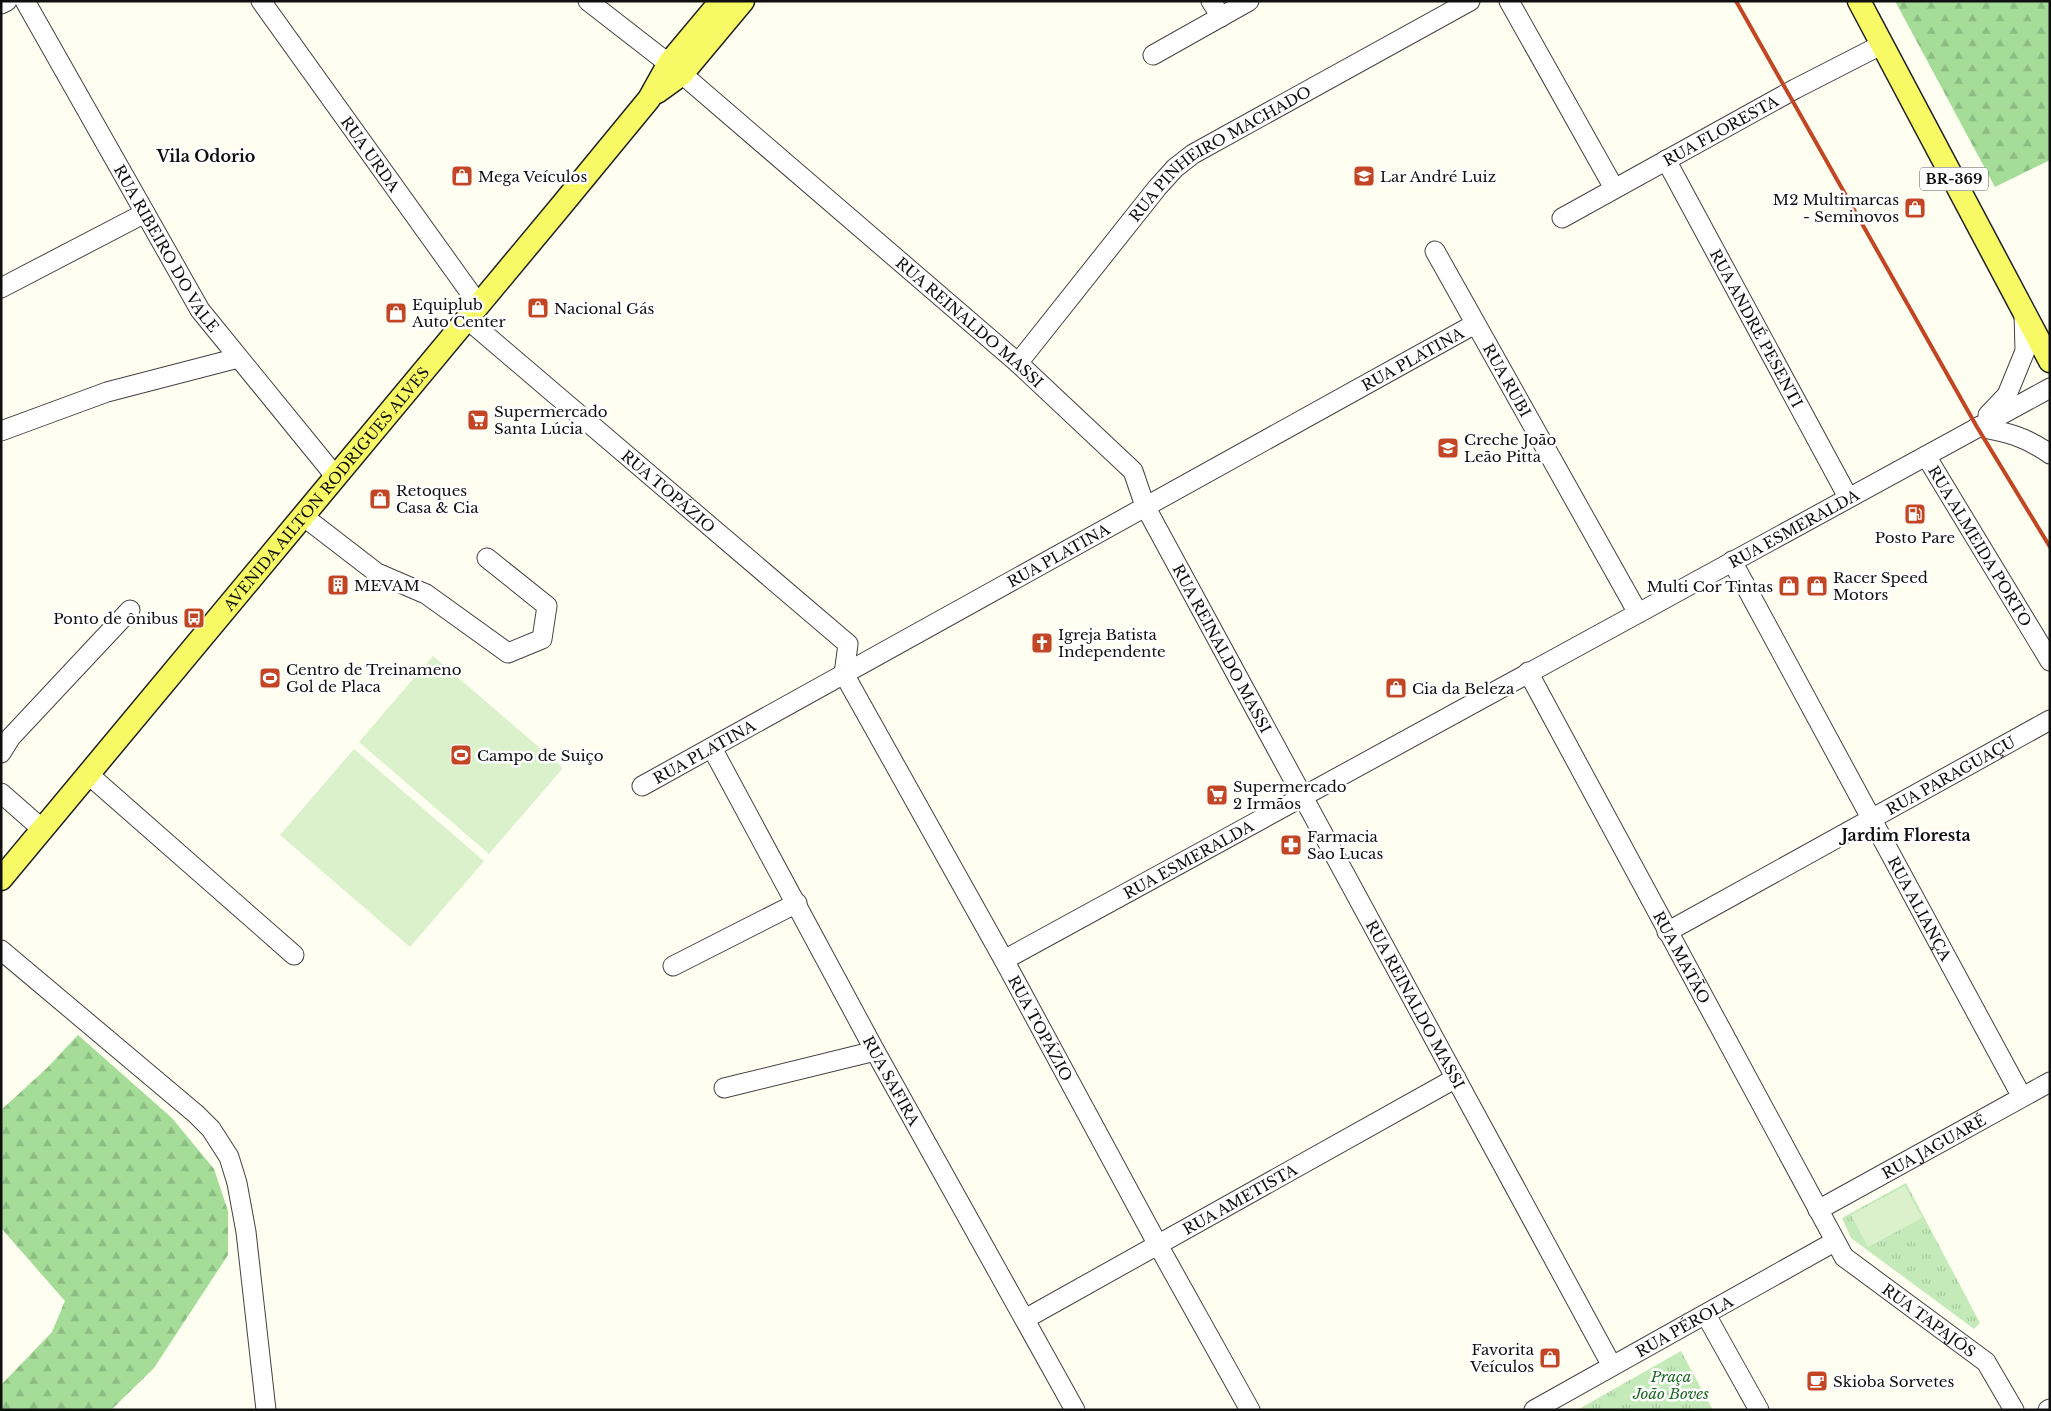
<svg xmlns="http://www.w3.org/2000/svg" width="2051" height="1411" font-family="'Libre Baskerville',serif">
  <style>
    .forest { fill: url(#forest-firs) }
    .park { fill: url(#park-tufts) }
    .pitch { fill: #daf1cb }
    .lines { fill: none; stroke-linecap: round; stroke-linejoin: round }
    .minor-casing { stroke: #424242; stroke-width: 21 }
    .major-casing { stroke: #202020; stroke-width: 25 }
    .minor { stroke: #fff; stroke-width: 19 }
    .major { stroke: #f7fa65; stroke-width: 22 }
    .rail { stroke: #c24624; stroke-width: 4 }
    .labels { text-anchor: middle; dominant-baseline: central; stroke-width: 5; stroke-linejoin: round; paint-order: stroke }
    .shield { fill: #fff; stroke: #575757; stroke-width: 1 }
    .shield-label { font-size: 14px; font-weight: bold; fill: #0f0f0f }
    .street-label { font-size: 15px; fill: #0f0f0f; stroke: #fff }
    .poi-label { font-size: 15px; fill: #0f0f0f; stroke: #fff; text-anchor: start }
    .park-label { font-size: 15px; font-style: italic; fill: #1d6822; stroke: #fff }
    .neighbourhood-label { font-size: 16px; font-weight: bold; fill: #0f0f0f; stroke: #fff }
  </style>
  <defs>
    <pattern id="forest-firs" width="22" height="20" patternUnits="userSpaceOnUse" patternTransform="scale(1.25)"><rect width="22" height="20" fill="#a4dc98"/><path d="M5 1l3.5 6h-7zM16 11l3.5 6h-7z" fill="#8cbc82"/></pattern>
    <pattern id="park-tufts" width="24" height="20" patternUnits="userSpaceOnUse" patternTransform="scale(1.25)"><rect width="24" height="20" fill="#c5eab9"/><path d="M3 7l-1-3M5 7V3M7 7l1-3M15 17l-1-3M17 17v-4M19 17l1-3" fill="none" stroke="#a8c89e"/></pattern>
  </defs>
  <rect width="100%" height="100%" fill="#fefff1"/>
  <path class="forest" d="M1895,1H2050V160L1995,187Z
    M78,1035L172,1118L214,1169L228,1211V1255L154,1368L111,1410H1V1385L52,1332L65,1301L1,1228V1110L47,1068Z"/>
  <path class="park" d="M1906,1183L1980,1323L1974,1329L1851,1238L1842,1218Z
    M1681,1351L1713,1410H1577Z"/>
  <path class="pitch" d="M433,656L563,768L489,854L359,742Z
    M354,749L484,861L410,947L280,835Z
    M1905,1186L1922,1218L1868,1247L1851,1215Z"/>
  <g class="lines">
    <g class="minor-casing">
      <g id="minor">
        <path id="s1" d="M25,1L200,310L336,477"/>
        <path id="s2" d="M261,1L479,305"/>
        <path id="s3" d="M588,1L682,74L1018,363L1133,471L1145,506L1612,1366"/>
        <path d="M1211,1L1221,17"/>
        <path d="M1509,1L1614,188"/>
        <path d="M1,4L7,1"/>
        <path d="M1153,55L1249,1"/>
        <path id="s4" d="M1666,160L1848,497"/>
        <path id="s5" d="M1562,218L1795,89L1881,45"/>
        <path id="s6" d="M1435,251L1638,613"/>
        <path d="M1,288L145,213"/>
        <path id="s7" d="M467,319L848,644L844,674L1004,960L1158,1245L1250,1410"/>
        <path id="s8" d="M1018,363L1157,188L1175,168L1193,154L1470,1"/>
        <path d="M1988,415L2007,395L2025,351L2024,314"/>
        <path d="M1977,427C2007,432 2024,436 2050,454"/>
        <path d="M1,431L107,392L238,358"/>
        <path id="s9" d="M1926,456L2050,661"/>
        <path d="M303,516L377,573L426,594L508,653L542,639L547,606L487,558"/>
        <path id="s10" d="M1732,561L2022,1097"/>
        <path id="s11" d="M1528,672L1844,1257L1986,1362L2014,1410"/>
        <path id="s12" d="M712,748L875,1051L1075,1410"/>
        <path d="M1,753L11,737L130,610"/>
        <path d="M88,774L294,955"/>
        <path id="s13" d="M642,786L1475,324"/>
        <path d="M1,793L42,829"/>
        <path id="s14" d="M1667,932L2050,720"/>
        <path d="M1,950L196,1114L211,1129L229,1157L237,1183L246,1232L266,1410"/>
        <path id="s15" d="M1004,960L2050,388"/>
        <path d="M673,966L797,903"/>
        <path d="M724,1088L875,1051"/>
        <path id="s16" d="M1818,1210L2050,1082"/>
        <path d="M1706,1315L1759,1410"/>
        <path id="s17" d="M1025,1319L1456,1078"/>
        <path id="s18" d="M1534,1410L1834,1242"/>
        <path d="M2048,1410L2050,1409"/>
      </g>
    </g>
    <g class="major-casing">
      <g id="major">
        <path d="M1859,1L2050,361"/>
        <path d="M657,92L682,74L743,1"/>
        <path id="s19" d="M1,879L561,206L649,99L669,63L721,1"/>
      </g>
    </g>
    <use href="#minor" class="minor"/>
    <use href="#major" class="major"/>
    <path class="rail" d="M1736,1L1977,427L2050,547"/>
  </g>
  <defs>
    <g id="shop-square" transform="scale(1.125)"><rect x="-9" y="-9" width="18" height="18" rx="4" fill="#c24624" stroke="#fff"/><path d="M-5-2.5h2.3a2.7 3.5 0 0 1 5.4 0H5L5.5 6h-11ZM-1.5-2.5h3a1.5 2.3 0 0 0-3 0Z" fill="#fff"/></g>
    <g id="school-square" transform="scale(1.125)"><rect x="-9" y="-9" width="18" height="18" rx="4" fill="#c24624" stroke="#fff"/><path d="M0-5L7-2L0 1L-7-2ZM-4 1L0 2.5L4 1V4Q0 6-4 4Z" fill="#fff"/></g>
    <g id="supermarket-square" transform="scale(1.125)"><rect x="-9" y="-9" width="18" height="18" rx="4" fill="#c24624" stroke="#fff"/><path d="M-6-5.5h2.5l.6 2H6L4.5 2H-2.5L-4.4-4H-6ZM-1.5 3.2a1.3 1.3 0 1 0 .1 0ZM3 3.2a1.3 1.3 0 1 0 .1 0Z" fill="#fff"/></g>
    <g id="fuel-square" transform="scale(1.125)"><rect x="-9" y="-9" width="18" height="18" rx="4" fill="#c24624" stroke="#fff"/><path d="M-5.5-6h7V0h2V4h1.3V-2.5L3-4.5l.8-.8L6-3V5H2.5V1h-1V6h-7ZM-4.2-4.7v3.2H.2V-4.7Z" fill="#fff"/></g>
    <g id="building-square" transform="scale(1.125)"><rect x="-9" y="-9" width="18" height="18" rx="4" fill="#c24624" stroke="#fff"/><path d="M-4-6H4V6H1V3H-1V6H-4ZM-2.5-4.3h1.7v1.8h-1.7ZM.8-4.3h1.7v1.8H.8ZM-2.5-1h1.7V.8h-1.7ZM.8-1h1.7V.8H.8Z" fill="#fff"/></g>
    <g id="bus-square" transform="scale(1.125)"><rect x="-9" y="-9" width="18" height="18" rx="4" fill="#c24624" stroke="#fff"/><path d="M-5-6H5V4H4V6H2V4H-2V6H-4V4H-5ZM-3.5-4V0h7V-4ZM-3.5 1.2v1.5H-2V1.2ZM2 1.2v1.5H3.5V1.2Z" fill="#fff"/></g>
    <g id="church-square" transform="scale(1.125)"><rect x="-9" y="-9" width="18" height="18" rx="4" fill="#c24624" stroke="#fff"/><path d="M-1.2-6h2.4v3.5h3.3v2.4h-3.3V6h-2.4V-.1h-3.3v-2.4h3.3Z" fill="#fff"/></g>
    <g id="stadium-square" transform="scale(1.125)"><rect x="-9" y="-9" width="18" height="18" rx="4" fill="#c24624" stroke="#fff"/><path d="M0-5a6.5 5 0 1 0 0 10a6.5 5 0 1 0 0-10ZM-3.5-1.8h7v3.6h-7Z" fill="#fff"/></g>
    <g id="pharmacy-square" transform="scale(1.125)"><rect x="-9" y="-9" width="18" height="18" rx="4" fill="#c24624" stroke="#fff"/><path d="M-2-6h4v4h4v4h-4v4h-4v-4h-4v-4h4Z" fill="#fff"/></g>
    <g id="cafe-square" transform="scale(1.125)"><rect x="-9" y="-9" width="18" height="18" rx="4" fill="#c24624" stroke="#fff"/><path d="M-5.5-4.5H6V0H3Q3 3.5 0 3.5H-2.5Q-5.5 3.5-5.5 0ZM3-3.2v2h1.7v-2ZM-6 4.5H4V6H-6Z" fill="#fff"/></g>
  </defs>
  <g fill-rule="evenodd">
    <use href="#shop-square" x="462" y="176"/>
    <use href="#school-square" x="1364" y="176"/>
    <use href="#shop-square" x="1915" y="208"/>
    <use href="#shop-square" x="538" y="308"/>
    <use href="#shop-square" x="396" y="313"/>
    <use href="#supermarket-square" x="478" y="420"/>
    <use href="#school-square" x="1448" y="448"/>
    <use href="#shop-square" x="380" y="499"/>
    <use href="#fuel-square" x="1915" y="514"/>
    <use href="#building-square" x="338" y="585"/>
    <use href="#shop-square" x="1789" y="586"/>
    <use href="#shop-square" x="1817" y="586"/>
    <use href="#bus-square" x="194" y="618"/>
    <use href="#church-square" x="1042" y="643"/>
    <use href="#stadium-square" x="270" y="678"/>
    <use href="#shop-square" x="1396" y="688"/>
    <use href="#stadium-square" x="461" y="755"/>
    <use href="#supermarket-square" x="1217" y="795"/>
    <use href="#pharmacy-square" x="1291" y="845"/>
    <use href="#shop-square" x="1550" y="1358"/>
    <use href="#cafe-square" x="1817" y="1381"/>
  </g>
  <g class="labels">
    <rect class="shield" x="1920" y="167.5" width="68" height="23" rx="4"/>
    <g class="shield-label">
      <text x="1954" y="179">BR-369</text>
    </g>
    <g class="street-label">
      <text stroke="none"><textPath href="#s5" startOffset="181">RUA FLORESTA</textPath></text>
      <text stroke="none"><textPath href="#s2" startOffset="188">RUA URDA</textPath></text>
      <text stroke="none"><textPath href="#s8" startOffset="295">RUA PINHEIRO MACHADO</textPath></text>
      <text stroke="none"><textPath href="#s1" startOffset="285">RUA RIBEIRO DO VALE</textPath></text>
      <text stroke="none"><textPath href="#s3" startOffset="499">RUA REINALDO MASSI</textPath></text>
      <text stroke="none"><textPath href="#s4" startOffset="191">RUA ANDRÉ PESENTI</textPath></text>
      <text stroke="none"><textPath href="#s13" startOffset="881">RUA PLATINA</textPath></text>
      <text stroke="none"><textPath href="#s6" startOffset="148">RUA RUBI</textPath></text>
      <text stroke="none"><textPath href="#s19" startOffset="508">AVENIDA AILTON RODRIGUES ALVES</textPath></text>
      <text stroke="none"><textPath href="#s7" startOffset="265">RUA TOPÁZIO</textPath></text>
      <text stroke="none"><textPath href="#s15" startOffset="900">RUA ESMERALDA</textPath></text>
      <text stroke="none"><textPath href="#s9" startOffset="105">RUA ALMEIDA PORTO</textPath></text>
      <text stroke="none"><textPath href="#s13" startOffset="476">RUA PLATINA</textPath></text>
      <text stroke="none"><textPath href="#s3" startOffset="919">RUA REINALDO MASSI</textPath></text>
      <text stroke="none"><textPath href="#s13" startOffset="71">RUA PLATINA</textPath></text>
      <text stroke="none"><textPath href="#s14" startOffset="324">RUA PARAGUAÇU</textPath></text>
      <text stroke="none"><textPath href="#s15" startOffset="210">RUA ESMERALDA</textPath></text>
      <text stroke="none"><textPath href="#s10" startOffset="395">RUA ALIANÇA</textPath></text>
      <text stroke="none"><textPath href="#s11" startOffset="324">RUA MATÃO</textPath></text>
      <text stroke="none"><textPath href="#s3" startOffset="1324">RUA REINALDO MASSI</textPath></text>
      <text stroke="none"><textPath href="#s7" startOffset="936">RUA TOPÁZIO</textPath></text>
      <text stroke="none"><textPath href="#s12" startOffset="378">RUA SAFIRA</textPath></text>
      <text stroke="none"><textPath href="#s16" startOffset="132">RUA JAGUARÉ</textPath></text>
      <text stroke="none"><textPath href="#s17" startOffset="246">RUA AMETISTA</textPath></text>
      <text stroke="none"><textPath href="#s11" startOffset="771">RUA TAPAJÓS</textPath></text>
      <text stroke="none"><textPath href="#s18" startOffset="172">RUA PÉROLA</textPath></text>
    </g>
    <g class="poi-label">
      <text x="478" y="176">Mega Veículos</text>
      <text x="1380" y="176">Lar André Luiz</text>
      <text x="1899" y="199" text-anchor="end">M2 Multimarcas<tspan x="1899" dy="17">- Seminovos</tspan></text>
      <text x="412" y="304">Equiplub<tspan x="412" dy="17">Auto Center</tspan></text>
      <text x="554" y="308">Nacional Gás</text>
      <text x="494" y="411">Supermercado<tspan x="494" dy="17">Santa Lúcia</tspan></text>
      <text x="1464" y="439">Creche João<tspan x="1464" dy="17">Leão Pitta</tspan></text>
      <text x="396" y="490">Retoques<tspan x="396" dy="17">Casa &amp; Cia</tspan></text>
      <text x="1915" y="537" text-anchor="middle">Posto Pare</text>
      <text x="1833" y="577">Racer Speed<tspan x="1833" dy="17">Motors</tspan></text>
      <text x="354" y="585">MEVAM</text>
      <text x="1773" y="586" text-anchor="end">Multi Cor Tintas</text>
      <text x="178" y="618" text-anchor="end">Ponto de ônibus</text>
      <text x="1058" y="634">Igreja Batista<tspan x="1058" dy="17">Independente</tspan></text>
      <text x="286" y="669">Centro de Treinameno<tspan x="286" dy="17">Gol de Placa</tspan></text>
      <text x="1412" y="688">Cia da Beleza</text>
      <text x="477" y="755">Campo de Suiço</text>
      <text x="1233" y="786">Supermercado<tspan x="1233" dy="17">2 Irmãos</tspan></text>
      <text x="1307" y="836">Farmacia<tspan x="1307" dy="17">Sao Lucas</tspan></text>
      <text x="1534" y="1349" text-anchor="end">Favorita<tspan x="1534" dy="17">Veículos</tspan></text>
      <text x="1833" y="1381">Skioba Sorvetes</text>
    </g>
    <g class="park-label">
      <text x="1671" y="1376">Praça<tspan x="1671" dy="17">João Boves</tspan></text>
    </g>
    <g class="neighbourhood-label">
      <text x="206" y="156">Vila Odorio</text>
      <text x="1906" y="835">Jardim Floresta</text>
    </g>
  </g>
  <rect width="2051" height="1411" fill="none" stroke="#0f0f0f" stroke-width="5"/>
</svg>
